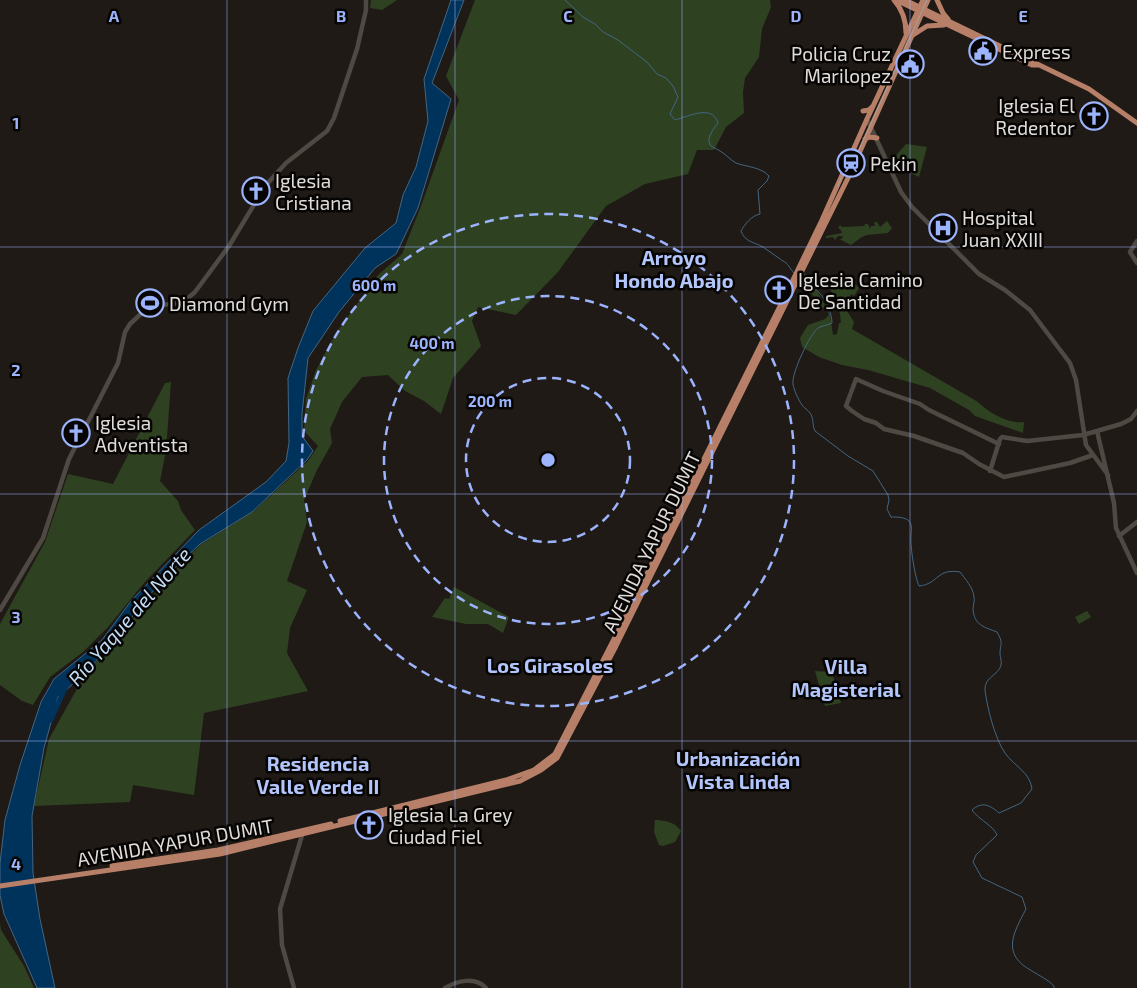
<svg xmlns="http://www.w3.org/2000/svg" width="1137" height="988" font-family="'Exo 2',sans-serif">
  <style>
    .green { fill: #2e4222 }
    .water { fill: #00335c; stroke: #436682 }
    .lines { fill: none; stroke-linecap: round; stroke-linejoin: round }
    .stream { stroke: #436682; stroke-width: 1 }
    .river { stroke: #00335c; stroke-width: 5 }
    .secondary { stroke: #4f4943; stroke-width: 4.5 }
    .primary { stroke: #b77f68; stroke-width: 5 }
    .rail { stroke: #a5a19d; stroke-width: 1 }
    .grid { fill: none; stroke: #9cb4fd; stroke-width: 1; stroke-opacity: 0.55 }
    .ring { fill: none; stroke: #9cb4fd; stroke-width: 2.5; stroke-dasharray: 9 6 }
    .labels { text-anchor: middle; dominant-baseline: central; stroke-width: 5; stroke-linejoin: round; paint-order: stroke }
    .poi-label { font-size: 19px; fill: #e0dcd9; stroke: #070504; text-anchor: start }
    .street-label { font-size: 19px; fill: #e0dcd9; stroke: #070504 }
    .neighbourhood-label { font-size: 20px; font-weight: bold; fill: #b3c6fc; stroke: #070504 }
    .water-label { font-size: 20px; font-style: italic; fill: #c2ddf8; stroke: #070504 }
    .grid-label { font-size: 16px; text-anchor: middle; font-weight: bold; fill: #9cb4fd; stroke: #070504; stroke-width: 5; stroke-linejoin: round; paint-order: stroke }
    .centre { fill: #9cb4fd; stroke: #070504; stroke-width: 2.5 }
    .ring-label { font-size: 15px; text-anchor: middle; font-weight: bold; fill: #9cb4fd; stroke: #070504; stroke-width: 5; stroke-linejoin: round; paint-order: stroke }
  </style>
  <rect width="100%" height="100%" fill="#1f1a15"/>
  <path class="green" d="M371,0H397L382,10L370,8Z
    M475,0H770L771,7L762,29L759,57L745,78L743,92L744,113L726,127L714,150H697L688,174L645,184L606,206L558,272L516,315L478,307L472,321L481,346L453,378L441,414L424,401L405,391L388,375L362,377L342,402L330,429L332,443L317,470L304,500L307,522L287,581L307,590L290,628L287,653L308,691L204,713L194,795L133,785L130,802L34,806L49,739L83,678L164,582L200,545L254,511L308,461L318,446L304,431L306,399L316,370L336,333L378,275L402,254L421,206L459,100L446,76Z
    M906,144L927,147L919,177L892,165V160Z
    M887,221L892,228L888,233L867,235L862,237L851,245L841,240L840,239L843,238L842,236H838L835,240L833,237L826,238V236L842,233L841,230L838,228L840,225L842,227L864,226L865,224H868L870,229L871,226H875L874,222H877L880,227Z
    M805,273L808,277H812V281L816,283L817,291L830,314L833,335L837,334L839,323H841L840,314L837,306L836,296C830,293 829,286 828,281H837L840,288L842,284L856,285L859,288L854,296L851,294L845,308L854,322L852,329L973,399C979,402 984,408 989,411C998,417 1013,424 1024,422L1023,433L975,416L969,410L930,388L868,370L842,365L819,357L802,347L800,338L808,325L825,319L829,315L826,309L822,308L817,303L813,308L811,304L815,298L811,293L810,287L807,286L797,288Z
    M171,382L166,451L160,481L178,501L181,510L195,530L144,583L108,627L83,652L50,677L33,705L22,701L0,685V624L45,542L68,474L113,484L165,383Z
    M454,587L509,617L503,633L488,624H466L432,617L445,598L449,599Z
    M1087,611L1091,617L1079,624L1075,617Z
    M815,671L832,672L841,703L825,706Z
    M655,820C666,821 674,821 681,831L675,842L663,846L659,845L654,832Z
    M0,923L1,930L24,966L34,988H0Z"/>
  <path class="water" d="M451,0H464L432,83L451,99L418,208L396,254L375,268L339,312L308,358L302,414V436L313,451L307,460L252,512L200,544L162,580L88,671L58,697L44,748L32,816L33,873L40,919L55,988H37L4,914L0,895V863L5,820L20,765L41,702L54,679L102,640L131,601L199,530L266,482L286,461L289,443L288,378L298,348L313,311L365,248L396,223L403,195L416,167L428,121L424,79Z"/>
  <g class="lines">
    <path class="stream" d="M565,0L583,17L595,24L603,32L618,40L647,62L657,74L666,78L673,86L678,97L670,114L675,120C690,116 712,104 718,123C714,128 706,138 710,145C712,147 717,149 720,151C726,154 730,160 736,163C747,167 761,167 769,176L767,181L758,190L760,214C751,216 745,224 741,231C745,242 754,242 763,247C770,252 776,256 783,261C788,263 790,269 794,273
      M801,278C818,288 831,303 832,323C828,325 821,326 818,328C810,334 791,374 793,384C794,390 798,399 802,405C804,408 808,410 810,413C814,418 812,425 815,431L848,456L873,471L888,495L889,500L887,509L891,517C897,517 905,517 909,521C913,526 911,531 911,536C910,546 915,578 919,586C939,584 936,568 960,572C965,579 973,587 974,597C975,601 973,605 973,609C974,625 984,627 997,632C1004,644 1000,643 1000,654C1000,657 1002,661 1001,665C999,675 984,677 985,690C987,707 995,739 1005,753C1014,766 1030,772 1032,789L1021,803L999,813C990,805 982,801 972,810C979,820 994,826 997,835L976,855L973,862L982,878L1022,897L1026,909C1013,934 1001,954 1032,971C1040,976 1047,979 1054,986V988"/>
    <path class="river" d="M51,720L66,686"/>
    <path class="secondary" d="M867,119L901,192L912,207L979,274L1005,290L1030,310L1070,363L1076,380L1086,445L1108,475
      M1137,241L1130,252L1137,263
      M1097,431L1114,503L1116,528L1137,573
      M999,444L929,410L920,404L883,391L856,379L846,406L852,411L864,419L876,423L884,429L914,436L963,453L979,464L1004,477L1070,463L1093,455
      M990,471L1000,439L1002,437L1027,441L1083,435L1121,424L1131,419L1137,411
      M1119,536L1137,522
      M0,610L43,538L69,459L118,363L125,332L130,324L145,310L153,306L179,303L187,299L195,292L229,246L266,185L286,163L327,131L334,118L357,49L366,10V0
      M294,988L282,945L280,909L303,832
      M445,988C457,981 475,976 486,988"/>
    <path class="primary" d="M894,0C903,10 906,20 906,33
      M896,0L1032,65H1038
      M905,0L1089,89L1137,123
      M937,0L943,13L948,19
      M913,35L927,26L944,25
      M863,111L869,110L872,107
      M865,139L870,137L877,138
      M340,821L506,780L534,770L555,754L628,612L791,284L822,220L867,119L923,0
      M112,866L218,850L331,824
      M0,886L220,854L520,781L541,770L557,758L616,646L848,178L928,0"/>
    <path class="rail" d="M859,150L927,0
      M838,186L842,176"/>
  </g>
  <path class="grid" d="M227,0V988M455,0V988M682,0V988M910,0V988M0,247H1137M0,494H1137M0,741H1137"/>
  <g class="ring">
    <circle cx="548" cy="460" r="82"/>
    <circle cx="548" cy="460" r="164"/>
    <circle cx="548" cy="460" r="246"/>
  </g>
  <defs>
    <g id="civic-ring" transform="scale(1.4375)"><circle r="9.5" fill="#070504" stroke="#9cb4fd" stroke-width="1.5"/><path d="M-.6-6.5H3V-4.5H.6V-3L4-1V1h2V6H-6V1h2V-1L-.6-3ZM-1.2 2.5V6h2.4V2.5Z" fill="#9cb4fd"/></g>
    <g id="church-ring" transform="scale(1.4375)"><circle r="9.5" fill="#070504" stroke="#9cb4fd" stroke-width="1.5"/><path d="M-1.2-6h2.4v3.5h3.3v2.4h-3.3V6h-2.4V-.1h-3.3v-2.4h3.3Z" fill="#9cb4fd"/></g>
    <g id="station-ring" transform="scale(1.4375)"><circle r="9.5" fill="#070504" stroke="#9cb4fd" stroke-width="1.5"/><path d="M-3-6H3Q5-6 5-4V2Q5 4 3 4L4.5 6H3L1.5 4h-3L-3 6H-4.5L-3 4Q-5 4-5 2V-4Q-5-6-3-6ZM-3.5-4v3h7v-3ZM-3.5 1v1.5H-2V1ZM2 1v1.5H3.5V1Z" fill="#9cb4fd"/></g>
    <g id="hospital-ring" transform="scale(1.4375)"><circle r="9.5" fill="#070504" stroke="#9cb4fd" stroke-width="1.5"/><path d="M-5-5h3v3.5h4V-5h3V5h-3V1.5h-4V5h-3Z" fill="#9cb4fd"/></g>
    <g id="stadium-ring" transform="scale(1.4375)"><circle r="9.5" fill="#070504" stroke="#9cb4fd" stroke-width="1.5"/><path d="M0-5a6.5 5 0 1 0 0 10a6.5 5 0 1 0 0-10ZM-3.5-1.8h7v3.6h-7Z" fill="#9cb4fd"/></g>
  </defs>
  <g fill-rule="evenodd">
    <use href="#civic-ring" x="983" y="51"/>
    <use href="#civic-ring" x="910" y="64"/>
    <use href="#church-ring" x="1094" y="116"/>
    <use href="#station-ring" x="851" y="163"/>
    <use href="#church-ring" x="256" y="191"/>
    <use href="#hospital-ring" x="943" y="228"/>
    <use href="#church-ring" x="779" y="290"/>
    <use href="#stadium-ring" x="150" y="303"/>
    <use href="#church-ring" x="76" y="433"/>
    <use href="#church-ring" x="369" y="825"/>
  </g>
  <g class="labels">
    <g class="poi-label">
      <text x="1002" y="51">Express</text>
      <text x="891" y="53" text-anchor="end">Policia Cruz<tspan x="891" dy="22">Marilopez</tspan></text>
      <text x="1075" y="105" text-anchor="end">Iglesia El<tspan x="1075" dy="22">Redentor</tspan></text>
      <text x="870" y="163">Pekin</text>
      <text x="275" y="180">Iglesia<tspan x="275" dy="22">Cristiana</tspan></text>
      <text x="962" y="217">Hospital<tspan x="962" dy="22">Juan XXIII</tspan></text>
      <text x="798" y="279">Iglesia Camino<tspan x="798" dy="22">De Santidad</tspan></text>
      <text x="169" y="303">Diamond Gym</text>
      <text x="95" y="422">Iglesia<tspan x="95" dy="22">Adventista</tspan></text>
      <text x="388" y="814">Iglesia La Grey<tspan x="388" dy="22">Ciudad Fiel</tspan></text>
    </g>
    <g class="street-label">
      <text transform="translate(651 542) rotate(-64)">AVENIDA YAPUR DUMIT</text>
      <text transform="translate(175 842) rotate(-10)">AVENIDA YAPUR DUMIT</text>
    </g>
    <g class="neighbourhood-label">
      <text x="674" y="257">Arroyo<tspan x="674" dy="23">Hondo Abajo</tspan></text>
      <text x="550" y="665">Los Girasoles</text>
      <text x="846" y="666">Villa<tspan x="846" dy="23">Magisterial</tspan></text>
      <text x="738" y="758">Urbanización<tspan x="738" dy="23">Vista Linda</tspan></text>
      <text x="318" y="763">Residencia<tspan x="318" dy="23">Valle Verde II</tspan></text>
    </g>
    <g class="water-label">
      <text transform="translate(129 616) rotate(-49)">Río Yaque del Norte</text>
    </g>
  </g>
  <g class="grid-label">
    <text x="114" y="22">A</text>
    <text x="341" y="22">B</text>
    <text x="568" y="22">C</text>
    <text x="796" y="22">D</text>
    <text x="1023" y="22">E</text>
    <text x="16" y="129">1</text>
    <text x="16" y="376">2</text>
    <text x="16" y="623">3</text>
    <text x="16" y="870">4</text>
  </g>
  <circle cx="548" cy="460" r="8" class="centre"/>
  <g class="ring-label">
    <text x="374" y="291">600 m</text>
    <text x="432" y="349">400 m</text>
    <text x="490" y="407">200 m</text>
  </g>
</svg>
